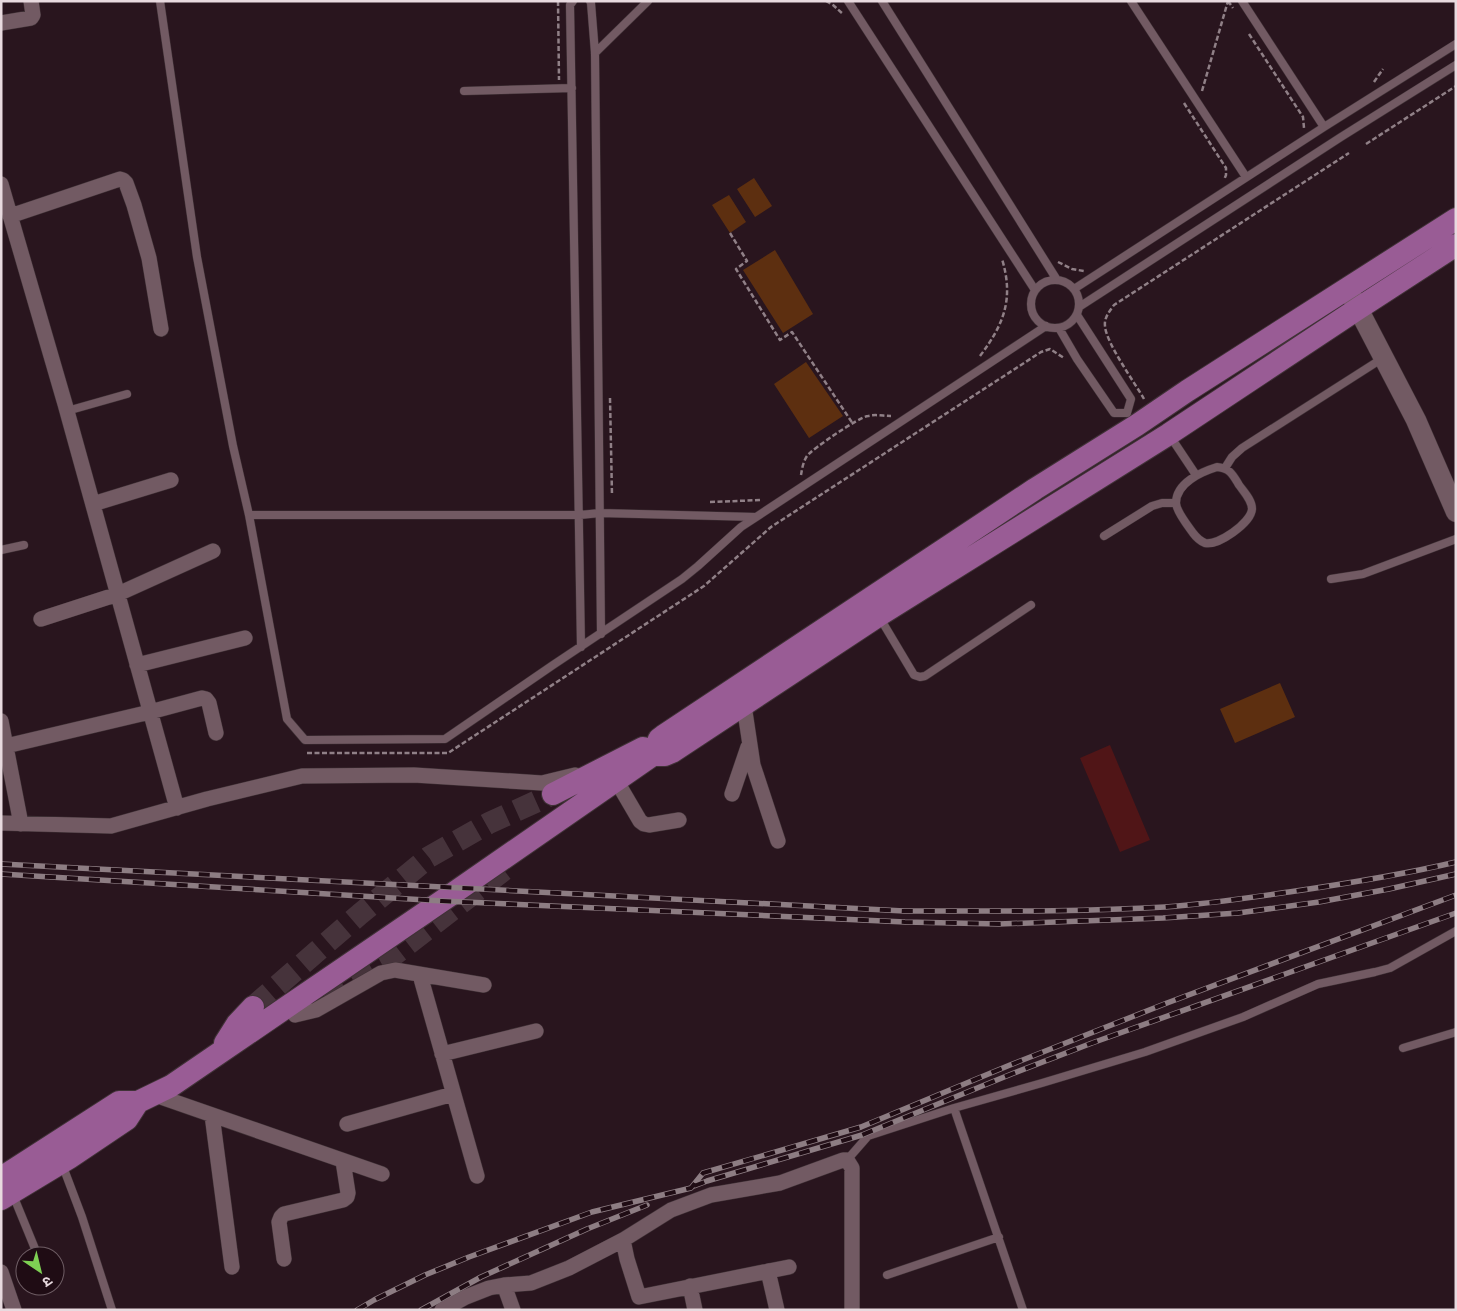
<svg xmlns="http://www.w3.org/2000/svg" width="1457" height="1311" font-family="'DejaVu Sans','Noto Sans Devanagari',sans-serif">
  <style>
    .green { fill: #5d2f10 }
    .building { fill: #501517 }
    .lines { fill: none; stroke-linecap: round; stroke-linejoin: round }
    .primary-tunnel { stroke: #46333b; stroke-width: 22; stroke-dasharray: 22 11; stroke-linecap: butt }
    .lane-casing { stroke: #403237; stroke-width: 9 }
    .street-casing { stroke: #403237; stroke-width: 16 }
    .secondary-casing { stroke: #403237; stroke-width: 21 }
    .primary-casing { stroke: #403237; stroke-width: 24 }
    .path { stroke: #908087; stroke-width: 2.5; stroke-dasharray: 5 2.5; stroke-linecap: butt }
    .lane { stroke: #725a63; stroke-width: 8 }
    .street { stroke: #725a63; stroke-width: 15 }
    .secondary { stroke: #725a63; stroke-width: 20 }
    .primary { stroke: #995c95; stroke-width: 22 }
    .rail-casing { stroke: #8d7d83; stroke-width: 5.5 }
    .rail { stroke: #1f0c14; stroke-width: 4; stroke-dasharray: 11; stroke-linecap: butt }
  </style>
  <rect width="100%" height="100%" fill="#29151e"/>
  <path class="green" d="M754,178L772,206L755,217L737,189Z
    M729,195L746,222L730,233L712,205Z
    M775,250L813,314L783,333L743,270Z
    M806,362L843,416L809,438L774,384Z
    M1280,683L1295,717L1235,743L1220,709Z"/>
  <path class="building" d="M1110,745L1150,840L1120,852L1080,758Z"/>
  <g class="lines">
    <path class="primary-tunnel" d="M324,996L390,958L509,866
      M253,1007L360,914L429,857L489,823L553,794"/>
    <g class="lane-casing">
      <path id="lane" d="M160,1L197,257L233,446L249,515L287,719L305,740L445,739L553,665L682,579L698,566L741,527L1046,326
        M573,1L570,5L581,647
        M590,1L591,3L595,53L601,634
        M848,1L1035,290
        M882,1L1057,280
        M1131,1L1246,177
        M1242,1L1324,127
        M595,53L648,1
        M464,91L572,88
        M1031 304a24 24 0 1 1 48 0a24 24 0 1 1-48 0Z
        M1074,289L1324,127L1456,44
        M1079,307L1341,137L1456,65
        M1077,315L1131,399L1127,413
        M1059,328L1077,359L1114,413H1127
        M67,411L127,394
        M1170,436L1196,475
        M1217,467C1230,468 1233,475 1239,485C1244,492 1252,500 1252,509C1251,523 1218,546 1205,543C1200,541 1196,537 1193,533C1188,526 1176,511 1176,503C1176,483 1201,472 1217,467Z
        M1225,468L1232,457L1242,448L1383,358
        M249,515H580L600,513L756,517
        M1104,536L1152,506L1162,503H1176
        M1,550L24,545
        M1331,579L1363,574L1456,539
        M880,618L914,675L920,677L925,676L1031,605
        M1403,1048L1456,1032
        M954,1108L1042,1083L1145,1052L1243,1017L1318,984L1375,972L1390,968L1456,931
        M847,1160L868,1136L954,1108L1023,1310
        M62,1164L82,1217L112,1310
        M13,1195L38,1256
        M887,1275L999,1237"/>
    </g>
    <g class="street-casing">
      <path id="street" d="M1,23L31,18L33,15L31,1
        M1,184L65,404L177,808
        M10,216L120,179L123,180L126,183L134,205L149,258L161,329
        M93,504L171,480
        M41,619L118,594L213,551
        M137,665L245,638
        M744,705L753,765L778,841
        M1,721L21,824
        M6,746L150,712L202,698L206,699L209,703L216,733
        M616,780L640,821L644,824L649,825L679,820
        M732,794L748,747
        M1,823L111,826L207,799L302,776L414,775L542,783L575,775
        M420,975L477,1176
        M295,1015L316,1010L381,973L395,970L484,985
        M442,1054L536,1031
        M152,1094L382,1174
        M212,1115L232,1267
        M347,1124L453,1094
        M623,1240L627,1259L639,1297L789,1267
        M284,1259L279,1222L281,1217L284,1214L343,1200L347,1197L348,1193L343,1161
        M768,1271L777,1310
        M1,1272L14,1310
        M504,1285L513,1310
        M690,1286L695,1310
        M442,1310L466,1297L489,1288L504,1285L531,1283L569,1268L623,1240L671,1210L711,1195L780,1183L843,1160H847L852,1168V1310"/>
    </g>
    <g class="secondary-casing">
      <path id="secondary" d="M1351,295L1416,420L1456,512"/>
    </g>
    <g class="primary-casing">
      <path id="primary" d="M653,755L659,739L663,736L1035,489L1137,425L1187,391L1456,219
        M553,794L643,748
        M225,1043L237,1024L253,1007
        M1,1178L119,1102H138L171,1086L442,901L653,755H665L672,752L878,616L1169,434L1359,308L1456,245
        M1,1199L69,1158L127,1119L138,1102"/>
    </g>
    <path class="path" d="M558,1L559,80
      M826,1L833,5L843,14
      M1228,1L1233,8
      M1249,34L1303,117L1304,128
      M1374,82L1383,69
      M1202,91L1228,1
      M1184,103L1226,168V175L1224,180
      M1366,144L1456,86
      M730,233L747,261L736,269L780,340L792,332L853,424
      M1058,262L1072,269L1084,271
      M980,356C1004,324 1014,299 1002,259
      M610,398L612,495
      M1144,399C1135,383 1106,343 1105,326C1104,318 1109,312 1114,305L1349,153
      M801,475C802,469 803,462 807,456C812,449 859,417 868,416C876,414 883,416 891,416
      M710,502L762,500
      M307,753H448L704,586L771,527L1041,352L1050,349L1064,358"/>
    <use href="#lane" class="lane"/>
    <use href="#street" class="street"/>
    <use href="#secondary" class="secondary"/>
    <use href="#primary" class="primary"/>
    <g class="rail-casing">
      <path id="rail" d="M1,864L904,911C991,911 1078,912 1165,907C1206,904 1247,898 1289,892C1344,884 1401,875 1456,862
        M1,874L442,901L905,922L999,924L1163,918L1238,913L1319,902L1389,889L1456,874
        M694,1186L707,1181L862,1135L1014,1073L1092,1043L1456,913
        M357,1310L374,1300L425,1275L469,1257L592,1212L691,1188L703,1173L861,1127L1010,1065L1167,1003L1456,895
        M421,1310L481,1277L587,1229L647,1205"/>
    </g>
    <use href="#rail" class="rail"/>
  </g>
  <rect width="1457" height="1311" fill="none" stroke="#e8dadf" stroke-width="5"/>
  <g transform="translate(40 1271) rotate(145)"><circle r="24" fill="#1f0c14" stroke="#6f5e65"/>
  <path d="M0-4L9 19L0 12L-9 19Z" fill="#7ed053"/>
  <text y="-8" font-size="14" font-weight="bold" text-anchor="middle" fill="#e8dadf">उ</text>
  </g>
</svg>
